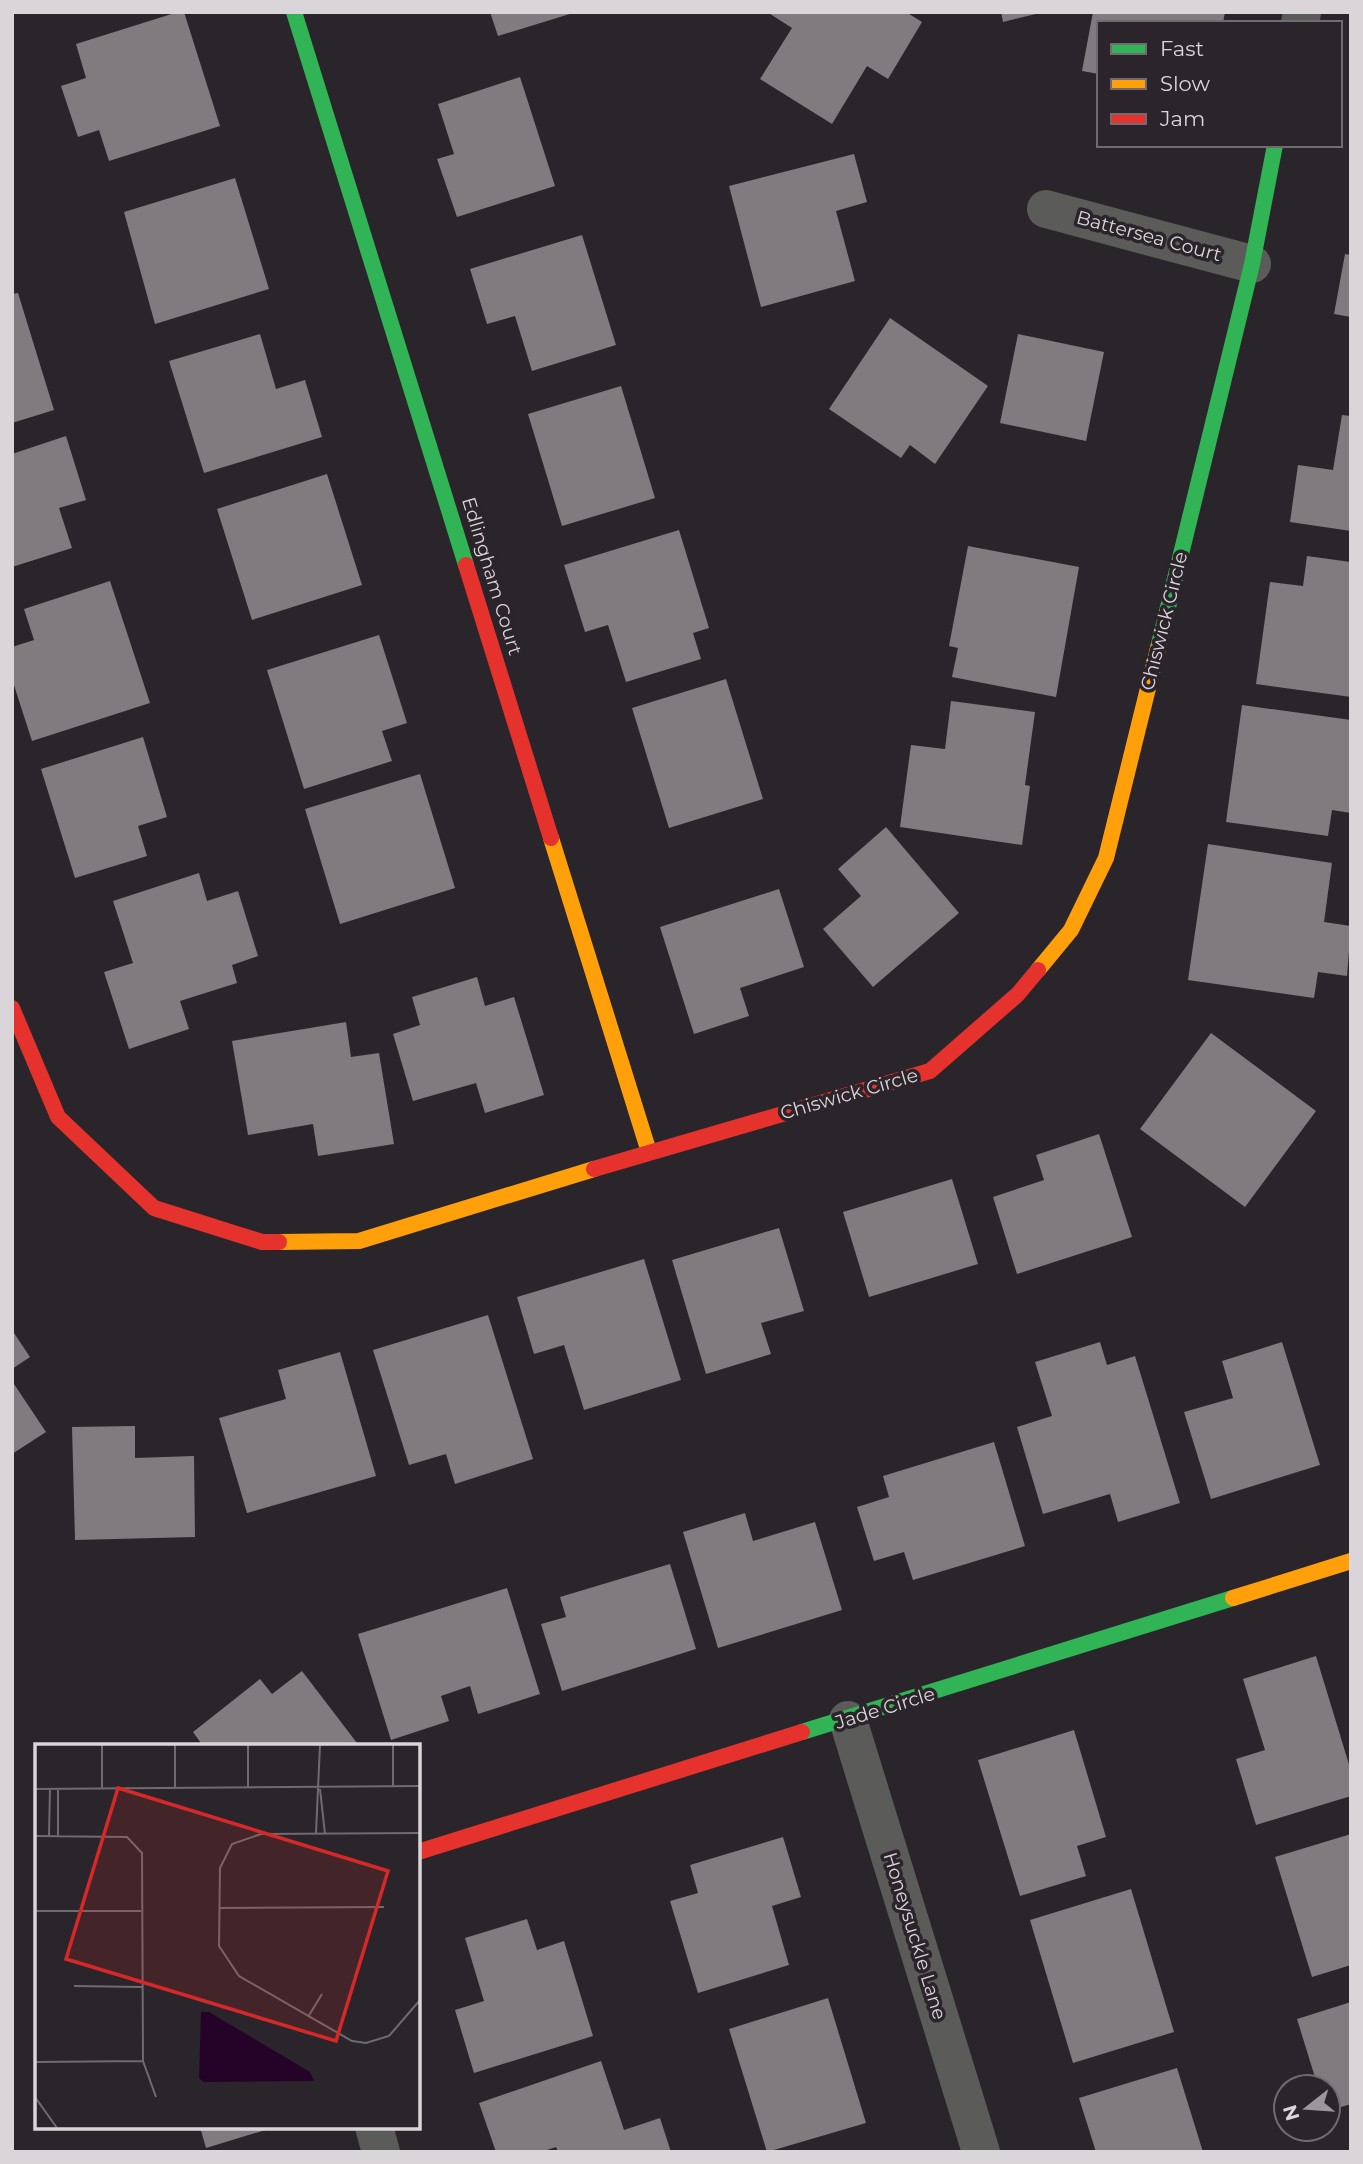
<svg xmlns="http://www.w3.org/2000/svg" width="1363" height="2164" font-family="Montserrat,sans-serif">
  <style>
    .building { fill: #7f7b7f }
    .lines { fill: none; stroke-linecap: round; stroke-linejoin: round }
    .street { stroke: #5b5b5a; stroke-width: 38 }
    .fast { stroke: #30b455; stroke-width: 16 }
    .slow { stroke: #ff9f0a; stroke-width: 16 }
    .jam { stroke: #e5322d; stroke-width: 16 }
    .labels { text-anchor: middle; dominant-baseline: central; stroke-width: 7; stroke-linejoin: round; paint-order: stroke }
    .street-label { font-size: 19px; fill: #d9d5d9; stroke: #2b242b }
    .inset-road { fill: none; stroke: #706b70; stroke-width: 2 }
    .view { fill: #d62828; fill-opacity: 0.15; stroke: #d62828; stroke-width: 3.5 }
    .inset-edge { fill: none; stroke: #d9d5d9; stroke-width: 3.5 }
  </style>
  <rect width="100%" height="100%" fill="#2a252a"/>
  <path class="building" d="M178,12H184L220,126L109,161L99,130L78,137L61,86L86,78L76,44Z
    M490,12H573V13L498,36Z
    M767,12H906L922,22L888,79L867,66L832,124L760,79L792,28Z
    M1001,12H1040V13L1003,22Z
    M1093,12H1225L1223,23H1099V74L1082,71Z
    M520,77L555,186L457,217L437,159L454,154L438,104Z
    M854,154L867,202L836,211L855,281L761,307L729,186Z
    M235,178L269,289L155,324L124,212Z
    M582,235L616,345L532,371L515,316L487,324L470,269Z
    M1345,254L1351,255V317L1334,314Z
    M18,293L54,410L12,423V294Z
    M890,318L988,386L935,464L910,445L901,458L829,409Z
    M260,334L276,389L305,380L322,437L204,473L169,361Z
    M1018,334L1104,352L1086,441L1000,423Z
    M621,386L655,498L562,526L528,414Z
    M1342,415L1351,416V531L1290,522L1298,465L1333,470Z
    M66,436L86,500L59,508L72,548L12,567V454Z
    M327,474L362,585L252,620L217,509Z
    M679,530L709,628L693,633L701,659L626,682L608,625L585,632L564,565Z
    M968,546L1079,567L1056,697L952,677L958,648L949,646Z
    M1307,556L1351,562V697L1256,684L1270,582L1303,586Z
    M110,581L150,703L32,741L12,679V647L34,640L24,609Z
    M379,635L407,723L382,731L392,761L304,789L267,670Z
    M726,679L763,799L669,828L632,708Z
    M951,701L1035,712L1025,785L1030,786L1022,845L900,827L911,745L945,749Z
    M1242,705L1351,720V813L1332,810L1328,836L1226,822Z
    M143,737L167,817L138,826L147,856L75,878L41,769Z
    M420,774L455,888L340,924L305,809Z
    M886,827L959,913L873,987L823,929L861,896L838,869Z
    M1208,844L1332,863L1324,922L1351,926L1347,976L1318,972L1314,998L1188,980Z
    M199,873L207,901L238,891L258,956L232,965L237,983L180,1001L189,1029L129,1049L104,972L133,963L113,901Z
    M779,889L804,967L740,988L749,1016L694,1034L660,927Z
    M477,977L485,1006L514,997L544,1095L485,1113L476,1083L413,1101L393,1034L420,1025L412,997Z
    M346,1022L351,1057L379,1053L394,1144L318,1156L313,1124L248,1135L232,1041Z
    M1211,1033L1316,1111L1245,1207L1140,1129Z
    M1099,1134L1132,1237L1017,1274L993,1197L1044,1180L1036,1155Z
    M952,1179L978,1264L869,1297L843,1212Z
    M779,1228L804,1311L761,1323L771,1354L706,1374L672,1260Z
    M644,1259L681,1380L584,1410L564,1345L534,1354L517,1297Z
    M488,1315L533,1459L455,1484L446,1454L409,1465L373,1350Z
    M12,1330L30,1357L12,1369Z
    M1100,1342L1107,1365L1135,1356L1180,1503L1118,1522L1110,1494L1043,1514L1017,1427L1052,1416L1035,1362Z
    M1282,1342L1320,1465L1211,1499L1184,1412L1233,1398L1222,1361Z
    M340,1352L376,1476L247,1513L219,1418L286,1399L278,1370Z
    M12,1381L46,1432L12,1454Z
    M135,1426V1458L194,1456L195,1537L75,1540L72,1427Z
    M994,1442L1025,1546L913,1580L904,1552L874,1561L857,1507L889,1497L883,1476Z
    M745,1513L753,1541L815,1522L842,1610L718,1648L683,1532Z
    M670,1564L696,1649L562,1691L541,1624L566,1617L560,1597Z
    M507,1588L540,1694L478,1714L470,1686L441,1696L449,1721L391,1740L358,1634Z
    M1316,1656L1351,1771V1796L1256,1825L1236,1759L1265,1750L1243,1679Z
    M302,1671L357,1743L354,1746H203L193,1732L260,1679L272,1694Z
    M1074,1730L1106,1837L1077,1846L1086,1876L1020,1896L978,1760Z
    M1351,1834V1965L1312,1977L1275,1857Z
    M783,1837L801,1897L772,1906L789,1965L698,1993L670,1901L698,1893L690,1865Z
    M1131,1889L1174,2032L1073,2063L1030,1920Z
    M527,1919L537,1950L564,1941L593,2036L474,2073L455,2010L484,2001L465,1938Z
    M828,1998L866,2123L767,2152L729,2029Z
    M1351,2002V2104L1328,2111V2087H1318L1297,2019Z
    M601,2061L624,2130L660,2118L671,2152H558L556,2147L541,2152H496L479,2103Z
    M1177,2068L1203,2152H1096L1079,2098Z
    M200,2127H272V2128L206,2148Z"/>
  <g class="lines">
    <path class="street" d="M1300,23L1302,12
      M1046,209L1252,264
      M848,1720L981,2152
      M374,2127L381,2152"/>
    <path class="fast" d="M294,12L466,565
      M1158,648L1252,264L1275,145
      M802,1732L1233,1598"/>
    <path class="slow" d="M551,838L649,1152
      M1038,970L1071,930L1106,858L1158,648
      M279,1242L359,1241L594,1169
      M1233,1598L1351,1561"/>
    <path class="jam" d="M466,565L551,838
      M12,1008L58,1117L154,1208L262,1242H279
      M594,1169L930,1071L1018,994L1038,970
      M418,1852L802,1732"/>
  </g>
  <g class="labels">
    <g class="street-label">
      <text transform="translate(1149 236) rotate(15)">Battersea Court</text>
      <text transform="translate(492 576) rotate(73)">Edlingham Court</text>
      <text transform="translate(1164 621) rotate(-76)">Chiswick Circle</text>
      <text transform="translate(849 1094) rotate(-16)">Chiswick Circle</text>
      <text transform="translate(885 1708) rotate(-17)">Jade Circle</text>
      <text transform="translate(915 1936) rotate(73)">Honeysuckle Lane</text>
    </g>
  </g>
  <g transform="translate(35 1744)">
    <rect width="385" height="385" fill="#2a252a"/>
    <path d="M166,268H174L275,328L279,337L168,338L164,334Z" fill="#250328"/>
    <path class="inset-road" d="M140,1V43M213,1V43M358,1V42M23,44V92M67,44V1M0,45L385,42M285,45L290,90M281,89L285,1M385,89L226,90L197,100L185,124L184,202L204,232L317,297L331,299L354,292L385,256M0,92L92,93L107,109L108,317L121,353M14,92L15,44M185,164L349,163M0,167H106M39,242L107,243M273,273L287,250M0,318L108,317M0,353L22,384"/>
    <path class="view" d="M83,44L353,127L301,297L31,215Z"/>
    <rect width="385" height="385" class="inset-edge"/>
  </g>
  <rect width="1363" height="2164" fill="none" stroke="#d9d5d9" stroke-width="28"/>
  <rect x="1097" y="21" width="245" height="126" fill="#2b242b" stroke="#716b71" stroke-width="2"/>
  <rect x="1111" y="44" width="35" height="10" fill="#30b455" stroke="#716b71" stroke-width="2"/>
  <text x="1160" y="56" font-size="21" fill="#d9d5d9">Fast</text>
  <rect x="1111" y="79" width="35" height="10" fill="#ff9f0a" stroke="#716b71" stroke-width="2"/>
  <text x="1160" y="91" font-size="21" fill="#d9d5d9">Slow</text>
  <rect x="1111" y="114" width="35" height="10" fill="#e5322d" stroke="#716b71" stroke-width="2"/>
  <text x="1160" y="126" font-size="21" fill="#d9d5d9">Jam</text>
  <g transform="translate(1307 2108) rotate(253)"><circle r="33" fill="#2b242b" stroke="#716b71" stroke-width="2"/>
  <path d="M0-5L12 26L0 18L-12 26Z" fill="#9c979c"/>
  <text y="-10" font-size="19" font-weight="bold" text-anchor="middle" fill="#d9d5d9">N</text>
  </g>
</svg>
